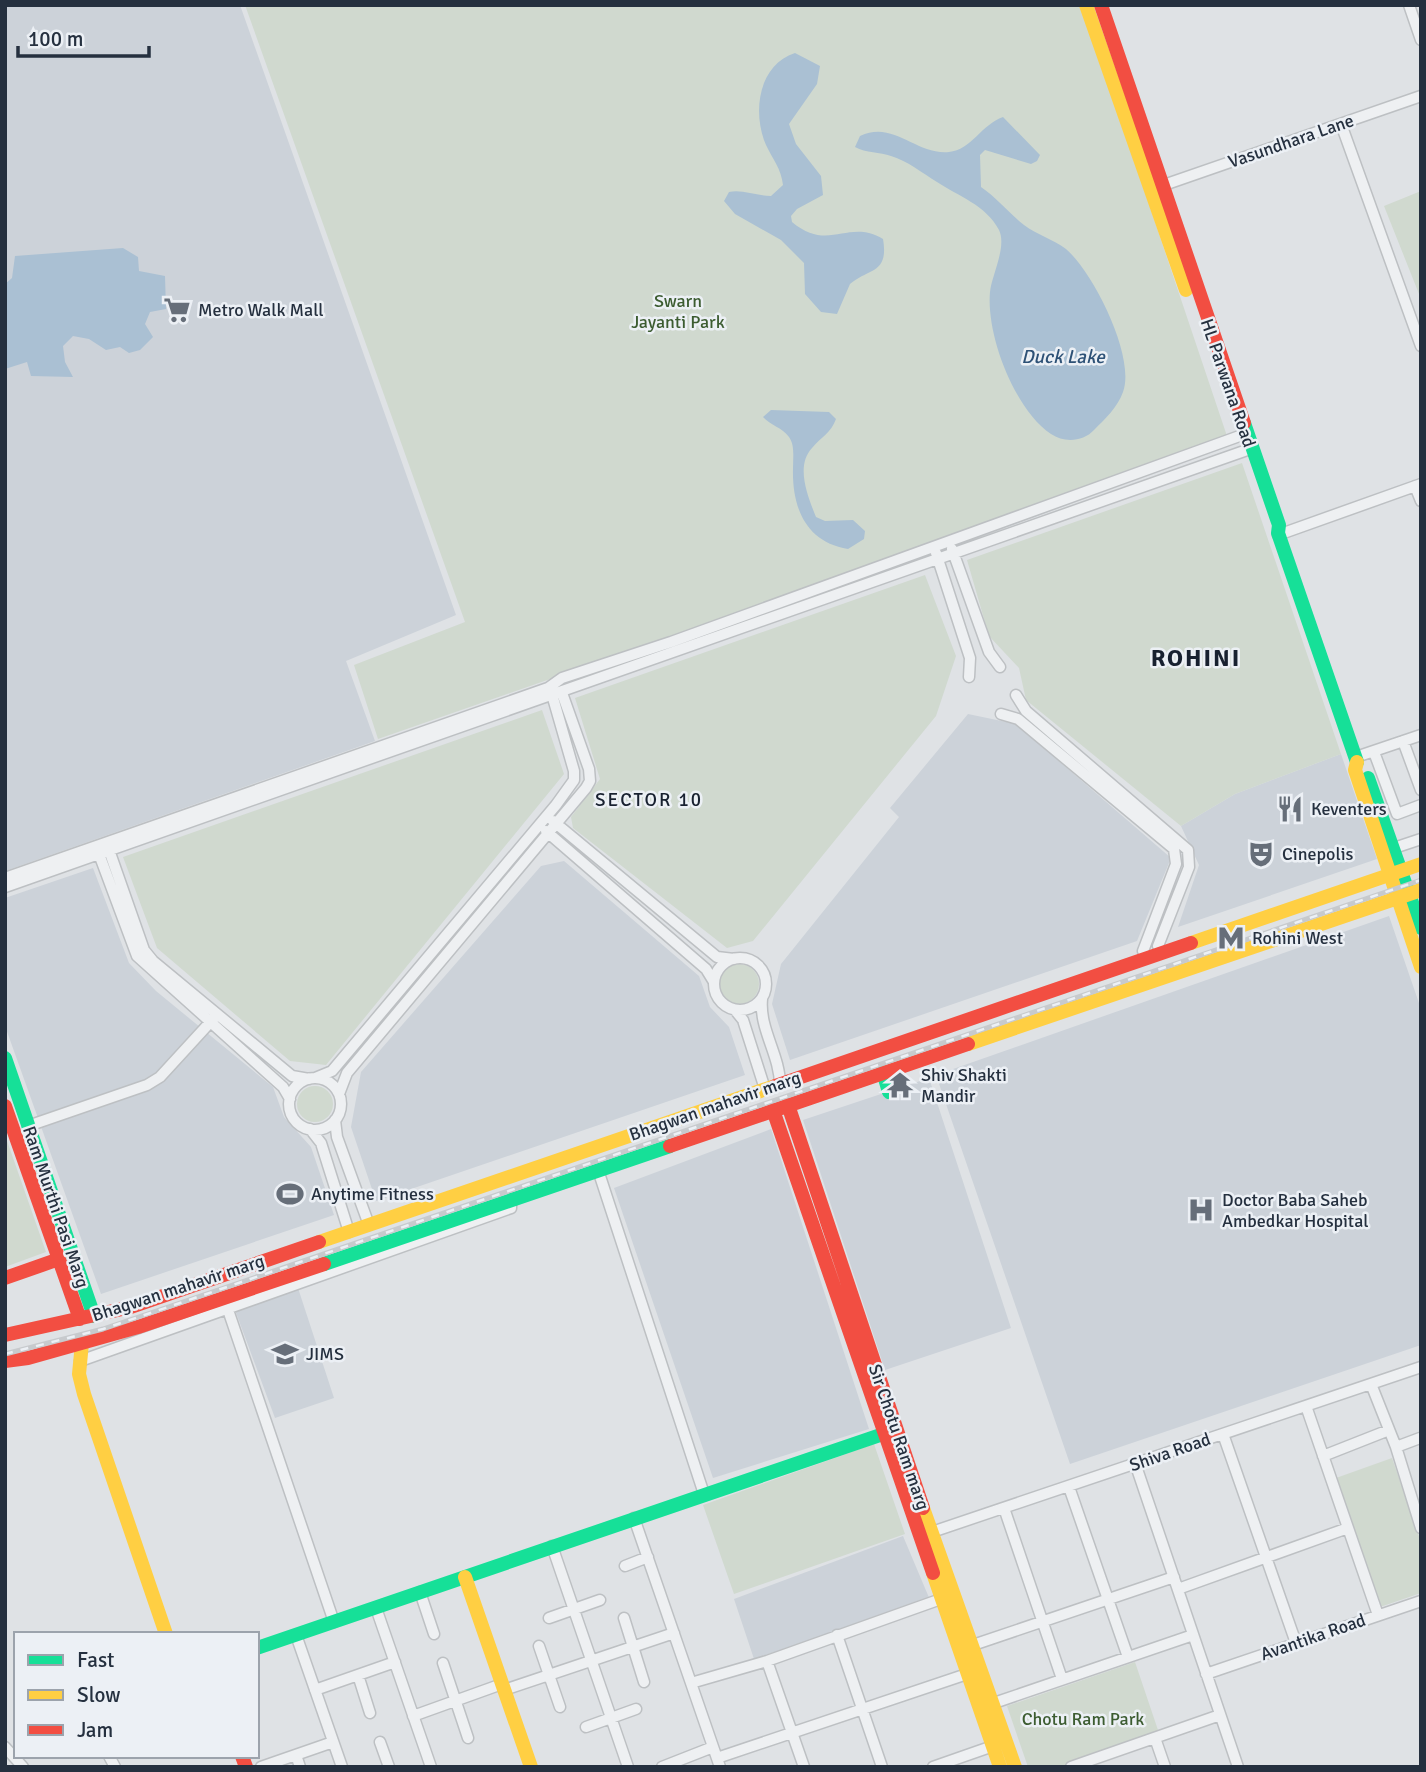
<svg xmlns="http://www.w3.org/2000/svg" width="1426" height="1772" font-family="Signika,sans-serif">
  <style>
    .built { fill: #ccd2d9 }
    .green { fill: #d0d9cf }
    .water { fill: #aac0d3 }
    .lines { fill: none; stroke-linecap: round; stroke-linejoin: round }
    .street-casing { stroke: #bdc0c3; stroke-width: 13 }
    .street { stroke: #eef0f2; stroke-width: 10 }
    .fast { stroke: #16e098; stroke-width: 14 }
    .slow { stroke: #ffcf43; stroke-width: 14 }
    .jam { stroke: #f24e42; stroke-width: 14 }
    .rail-casing { stroke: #c7cacd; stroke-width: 5 }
    .rail { stroke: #ecf0f5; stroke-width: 2.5; stroke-dasharray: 8; stroke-linecap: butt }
    .labels { text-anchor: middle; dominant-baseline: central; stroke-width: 5; stroke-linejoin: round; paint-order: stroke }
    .street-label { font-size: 18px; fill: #25303f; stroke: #ecf0f5 }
    .park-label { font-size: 18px; fill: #3c5c31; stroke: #ecf0f5 }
    .poi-label { font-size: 18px; fill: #25303f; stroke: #ecf0f5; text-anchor: start }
    .water-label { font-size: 19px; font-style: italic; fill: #2d5176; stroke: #ecf0f5 }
    .neighbourhood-label { font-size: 19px; letter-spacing: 2px; fill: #182130; stroke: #ecf0f5 }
    .district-label { font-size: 24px; font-weight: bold; letter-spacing: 2px; fill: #182130; stroke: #ecf0f5 }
  </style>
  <rect width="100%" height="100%" fill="#dfe2e5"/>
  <path class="built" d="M5,5H240L456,615L346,661L375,741L5,871Z
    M968,714L1016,724L1171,858L1137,941L790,1060L772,1004L781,964L899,817L890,808Z
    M1341,754L1377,859L1178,927L1199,865L1181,826L1235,794Z
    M564,861L699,976L710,1007L729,1027L745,1075L376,1201L351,1127L361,1072L541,866Z
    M93,868L129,963L156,991L273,1087L284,1117L311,1147L334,1215L101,1294L5,1026V898Z
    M1389,916L1421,1009V1345L1070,1464L936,1075Z
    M929,1078L1011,1328L885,1370L803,1120Z
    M771,1129L869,1429L713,1478L614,1188Z
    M298,1288L334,1398L275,1418L235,1310Z
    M903,1536L930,1600L754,1659L734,1599Z"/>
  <path class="green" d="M245,5H1082L1229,442L378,739L354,665L465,622Z
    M1421,191V299L1384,206Z
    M1242,463L1341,754L1235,794L1181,826L1026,700L1019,668L989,636L967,560Z
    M925,575L956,656L936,716L753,941L727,948L573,828L571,817L600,779L575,698Z
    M542,710L564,774L326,1065L290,1061L157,948L123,857Z
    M719 984a20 20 0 1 1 40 0a20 20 0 1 1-40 0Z
    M297 1104a18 18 0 1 1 36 0a18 18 0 1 1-36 0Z
    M5,1135L46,1252L5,1267Z
    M874,1444L905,1534L734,1594L703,1505Z
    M1392,1458L1421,1542V1593L1380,1607L1336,1478Z
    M1135,1662L1159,1733L1060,1767H1028L1007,1706Z"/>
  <path class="water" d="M795,53L820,66L817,84L789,124L796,144L821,176L823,195L797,209L791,216L792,222C829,253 848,218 883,239C889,274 869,268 850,284L837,314L821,312L805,294L804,263L781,240L735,214L724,201L729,192C742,189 757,196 771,196L783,185C781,168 773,160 766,145C752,113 758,65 795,53Z
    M1003,117L1040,155L1037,161L1031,164L985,150L980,155L981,187C997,198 1009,213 1024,225C1037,235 1053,239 1066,249C1093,272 1136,357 1123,392C1118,407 1104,420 1094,430C1083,442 1064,443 1051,434C1014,409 986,334 990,292C992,274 1007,247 999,230C986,205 958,196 937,182C922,173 908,161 891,156C880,152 866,153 855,147L860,136C894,120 915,155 949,152C971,150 982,124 1003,117Z
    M123,248L138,257L139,271L165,276L166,309L150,312L145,324L153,337L140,350L129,353L120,347L106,350L89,339L73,336L63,346L65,362L73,377L31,376L27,362L5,369V284L12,278L15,256Z
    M771,410L829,412L836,419C831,433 821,437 812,448C795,466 808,497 816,517L825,521L853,520L865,531L864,539L848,549C806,542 792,508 793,469C793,458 795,445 789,437C783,428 770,425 763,417Z"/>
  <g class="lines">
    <g class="street-casing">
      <path id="street" d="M1409,5L1421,40
        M1341,124L1421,346
        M1161,186L1421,96
        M1415,486L1421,501
        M1278,535L1421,484
        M952,549L989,652L1000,667
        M936,553L970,658L969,677
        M1016,695L1026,711L1188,850L1189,867L1158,946
        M1001,714L1018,719L1174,849L1176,864L1143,951
        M1403,741L1421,790
        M1374,752L1397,814L1421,805
        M1356,757L1421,735
        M553,821L717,957L734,959
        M546,831L706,969L714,982
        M109,850L144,950L153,961L292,1076L309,1079
        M1388,850L1421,839
        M99,854L137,956L283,1087L290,1099
        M5,878L548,688L562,678L671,642L1245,434
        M5,887L1250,449
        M714 984a26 26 0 1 1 52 0a26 26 0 1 1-52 0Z
        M762,999C759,1029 780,1055 780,1085
        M735,1010L743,1020L765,1089
        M315,1078L332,1071L556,805L574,780V771L551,691
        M289 1104a26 26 0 1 1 52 0a26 26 0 1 1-52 0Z
        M339,1094L347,1073L586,788L590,781L589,769L562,693
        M335,1120L337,1137L369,1225
        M28,1126L147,1085L160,1077L214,1018
        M310,1129L321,1143L349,1232
        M598,1170L704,1494
        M226,1304L334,1622
        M80,1361L511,1208V1199
        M1371,1384L1396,1447L1421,1528
        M1306,1406L1378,1615
        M1223,1434L1296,1643
        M1396,1447L1420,1438
        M1323,1456L1389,1430
        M1135,1463L1238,1767
        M1069,1487L1128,1657
        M1004,1508L1062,1679
        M634,1518L720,1767
        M926,1534L1421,1367
        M552,1546L628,1767
        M625,1566L648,1557
        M1178,1589L1348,1528
        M420,1592L434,1634
        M376,1608L431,1767
        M549,1618L600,1600
        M624,1618L644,1682
        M296,1635L342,1767
        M837,1635L882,1767
        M973,1645L1174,1577
        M539,1646L560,1707
        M767,1661L804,1767
        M443,1663L468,1738
        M1206,1674L1421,1601
        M358,1675L370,1713
        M691,1683L767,1661L941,1599
        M315,1690L395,1662
        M504,1690L674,1633
        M994,1703L1193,1635
        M413,1716L502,1684
        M586,1727L636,1709
        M1155,1738L1165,1767
        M380,1742L389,1767
        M5,1747L23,1767
        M296,1755L300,1767
        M109,1756L115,1767
        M717,1758L967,1674
        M261,1767L333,1742
        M662,1767L713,1747
        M933,1767L993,1746
        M1071,1767L1220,1715"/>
    </g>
    <use href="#street" class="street"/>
    <path class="fast" d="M1244,423L1279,525L1278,533L1357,762
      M1368,778L1421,928
      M5,1058L94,1316
      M883,1072L889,1092
      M324,1264L670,1146
      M257,1648L892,1431"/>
    <path class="slow" d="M1086,5L1186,290
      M1357,762L1355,770L1421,967
      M1191,943L1421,864
      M968,1044L1421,890
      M319,1242L775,1086
      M82,1343L79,1374L84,1394L166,1634
      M923,1508L1015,1767
      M933,1573L1000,1767
      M465,1577L531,1767"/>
    <path class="jam" d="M1101,5L1244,423
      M775,1086L1191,943
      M788,1105L923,1508
      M5,1106L80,1319
      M773,1110L933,1573
      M670,1146L968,1044
      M5,1278L59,1259
      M5,1335L131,1307L319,1242
      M5,1361L28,1358L138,1327L324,1264
      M242,1756L246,1767"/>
    <g class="rail-casing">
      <path id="rail" d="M5,1354L103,1329L174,1305L1421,880"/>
    </g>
    <use href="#rail" class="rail"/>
  </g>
  <defs>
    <g id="supermarket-bare" transform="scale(2.1)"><path d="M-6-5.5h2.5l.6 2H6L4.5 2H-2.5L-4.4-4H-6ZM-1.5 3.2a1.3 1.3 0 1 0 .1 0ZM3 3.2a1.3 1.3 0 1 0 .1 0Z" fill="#666e79" stroke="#ecf0f5" stroke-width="2.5" paint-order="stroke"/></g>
    <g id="restaurant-bare" transform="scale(2.1)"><path d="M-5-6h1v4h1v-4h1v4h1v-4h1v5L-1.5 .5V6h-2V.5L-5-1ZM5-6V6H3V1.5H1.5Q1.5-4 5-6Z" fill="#666e79" stroke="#ecf0f5" stroke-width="2.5" paint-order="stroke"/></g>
    <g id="theatre-bare" transform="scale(2.1)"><path d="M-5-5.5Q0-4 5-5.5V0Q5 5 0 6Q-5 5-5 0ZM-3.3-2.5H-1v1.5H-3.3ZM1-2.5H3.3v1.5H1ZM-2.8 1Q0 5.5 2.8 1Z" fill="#666e79" stroke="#ecf0f5" stroke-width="2.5" paint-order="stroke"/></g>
    <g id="metro-bare" transform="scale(2.1)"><path d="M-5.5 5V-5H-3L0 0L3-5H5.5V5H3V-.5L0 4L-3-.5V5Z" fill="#666e79" stroke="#ecf0f5" stroke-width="2.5" paint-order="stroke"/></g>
    <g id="temple-bare" transform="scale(2.1)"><path d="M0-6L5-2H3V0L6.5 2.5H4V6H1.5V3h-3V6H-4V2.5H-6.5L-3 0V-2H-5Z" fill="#666e79" stroke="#ecf0f5" stroke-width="2.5" paint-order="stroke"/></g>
    <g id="stadium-bare" transform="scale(2.1)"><path d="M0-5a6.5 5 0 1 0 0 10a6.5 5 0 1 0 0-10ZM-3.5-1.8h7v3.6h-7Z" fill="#666e79" stroke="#ecf0f5" stroke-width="2.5" paint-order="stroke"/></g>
    <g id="hospital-bare" transform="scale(2.1)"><path d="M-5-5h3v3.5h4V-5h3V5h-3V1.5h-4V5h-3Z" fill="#666e79" stroke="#ecf0f5" stroke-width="2.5" paint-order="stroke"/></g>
    <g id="university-bare" transform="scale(2.1)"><path d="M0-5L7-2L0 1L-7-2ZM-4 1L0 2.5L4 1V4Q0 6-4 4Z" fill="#666e79" stroke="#ecf0f5" stroke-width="2.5" paint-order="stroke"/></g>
  </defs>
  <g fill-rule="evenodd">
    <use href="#supermarket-bare" x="177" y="310"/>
    <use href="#restaurant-bare" x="1290" y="809"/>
    <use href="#theatre-bare" x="1261" y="854"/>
    <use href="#metro-bare" x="1231" y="938"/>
    <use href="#temple-bare" x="900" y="1085"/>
    <use href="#stadium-bare" x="290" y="1194"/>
    <use href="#hospital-bare" x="1201" y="1210"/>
    <use href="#university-bare" x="285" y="1354"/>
  </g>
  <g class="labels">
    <g class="street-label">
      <text transform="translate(1291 141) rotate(-19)">Vasundhara Lane</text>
      <text transform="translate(1228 383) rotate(71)">HL Parwana Road</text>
      <text transform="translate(715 1106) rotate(-19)">Bhagwan mahavir marg</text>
      <text transform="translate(56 1207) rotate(71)">Ram Murthi Pasi Marg</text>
      <text transform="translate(178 1288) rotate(-18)">Bhagwan mahavir marg</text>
      <text transform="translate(899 1437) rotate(71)">Sir Chotu Ram marg</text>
      <text transform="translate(1170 1452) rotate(-19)">Shiva Road</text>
      <text transform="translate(1313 1637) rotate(-19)">Avantika Road</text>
    </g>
    <g class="park-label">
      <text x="678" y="301">Swarn<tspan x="678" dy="21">Jayanti Park</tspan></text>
      <text x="1083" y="1719">Chotu Ram Park</text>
    </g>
    <g class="poi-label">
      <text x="198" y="310">Metro Walk Mall</text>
      <text x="1311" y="809">Keventers</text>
      <text x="1282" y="854">Cinepolis</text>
      <text x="1252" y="938">Rohini West</text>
      <text x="921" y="1075">Shiv Shakti<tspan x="921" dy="21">Mandir</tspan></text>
      <text x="311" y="1194">Anytime Fitness</text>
      <text x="1222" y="1200">Doctor Baba Saheb<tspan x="1222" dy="21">Ambedkar Hospital</tspan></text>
      <text x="306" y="1354">JIMS</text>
    </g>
    <g class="water-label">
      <text x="1063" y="357">Duck Lake</text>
    </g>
    <g class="neighbourhood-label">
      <text x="649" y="800">SECTOR 10</text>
    </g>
    <g class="district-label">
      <text x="1196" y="658">ROHINI</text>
    </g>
  </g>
  <rect width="1426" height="1772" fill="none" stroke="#25303f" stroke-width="14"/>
  <rect x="14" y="1632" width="245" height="126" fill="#ecf0f5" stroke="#9ca3ac" stroke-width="2"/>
  <rect x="28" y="1655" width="35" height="10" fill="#16e098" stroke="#9ca3ac" stroke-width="2"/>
  <text x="77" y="1667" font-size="21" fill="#25303f">Fast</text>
  <rect x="28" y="1690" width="35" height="10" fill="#ffcf43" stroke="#9ca3ac" stroke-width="2"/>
  <text x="77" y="1702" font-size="21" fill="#25303f">Slow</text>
  <rect x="28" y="1725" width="35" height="10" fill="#f24e42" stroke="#9ca3ac" stroke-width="2"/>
  <text x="77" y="1737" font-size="21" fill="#25303f">Jam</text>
  <path d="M18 46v10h131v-10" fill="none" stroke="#25303f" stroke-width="3.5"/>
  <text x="28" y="46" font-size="21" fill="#25303f" stroke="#ecf0f5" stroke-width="5" paint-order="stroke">100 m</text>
</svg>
